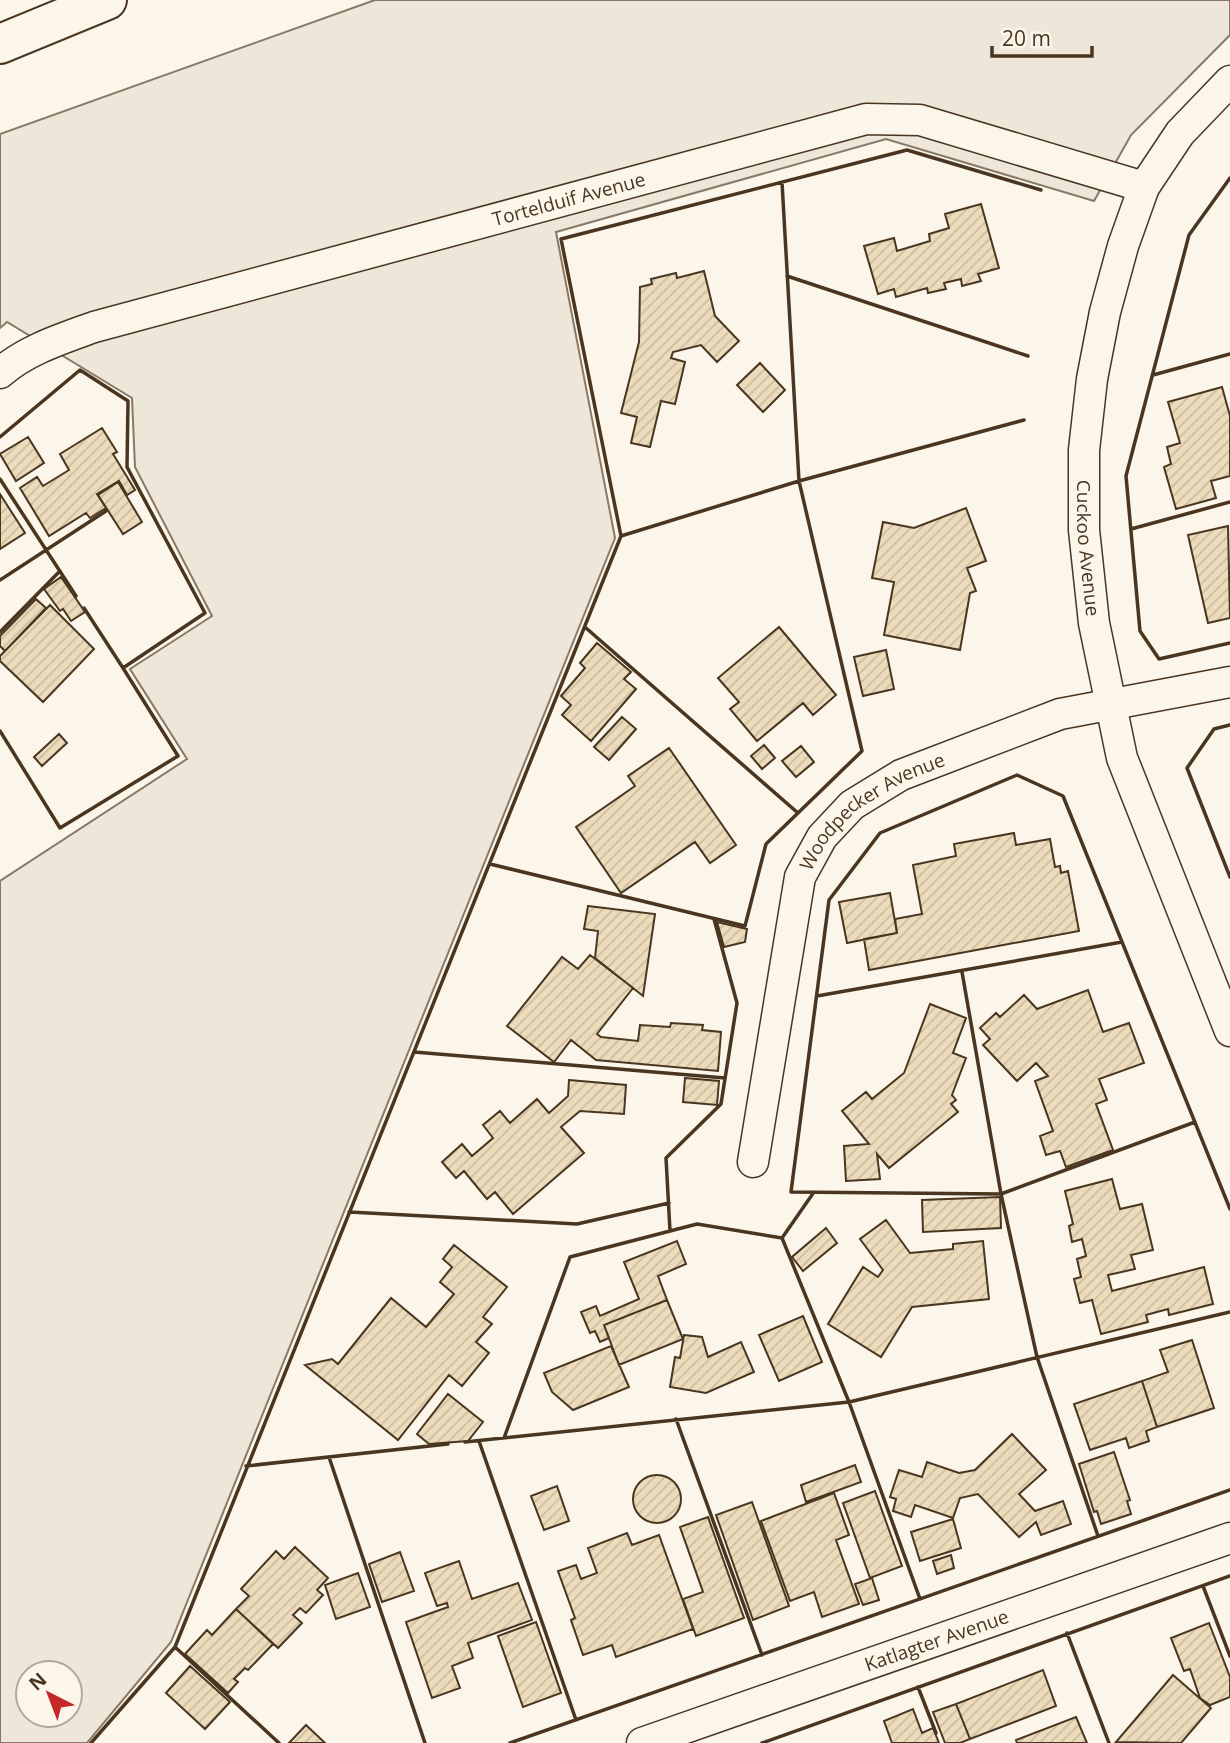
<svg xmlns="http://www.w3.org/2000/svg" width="1230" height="1743" font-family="'Open Sans',sans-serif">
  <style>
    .green { fill: #ede6d9; stroke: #887966; stroke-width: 2; fill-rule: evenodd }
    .building { fill: url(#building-hatch); stroke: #4a3520; stroke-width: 2 }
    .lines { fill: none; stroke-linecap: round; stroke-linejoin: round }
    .street-casing { stroke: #4a3520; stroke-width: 33 }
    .highway-casing { stroke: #4a3520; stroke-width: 42 }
    .street { stroke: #fbf6e9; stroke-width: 30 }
    .highway { stroke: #fbf6e9; stroke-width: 38 }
    .wall { stroke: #4a3520; stroke-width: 3.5 }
    .labels { text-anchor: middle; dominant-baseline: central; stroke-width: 5; stroke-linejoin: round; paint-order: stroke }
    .street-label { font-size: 19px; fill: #4a3520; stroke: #fbf6e9 }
  </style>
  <defs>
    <pattern id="building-hatch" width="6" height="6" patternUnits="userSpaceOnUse" patternTransform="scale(1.75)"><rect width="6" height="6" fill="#ecdcbc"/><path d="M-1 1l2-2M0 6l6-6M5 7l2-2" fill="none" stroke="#ccbda1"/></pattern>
  </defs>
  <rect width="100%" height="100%" fill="#fbf6e9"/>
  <path class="green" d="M375,0H1230V35L1131,135L1094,201L886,139L556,232L615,538L171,1642L87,1743H0V881L187,759L130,669L212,616L135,467L132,398L7,322L0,328V134ZM28,1673H70V1715H28Z"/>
  <path class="building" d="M981,204L999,268L978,274L981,281L962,286L961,279L944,283L946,289L928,293L927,288L896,297L894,289L878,294L864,246L894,238L897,251L930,241L929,234L949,228L945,214Z
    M704,271L715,316L739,341L717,362L701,345L673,352L671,358L685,362L675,404L661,401L650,447L631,443L637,417L621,413L639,342L640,287L652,284L651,279L676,273L677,278Z
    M760,363L785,390L763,412L737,385Z
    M1222,387L1230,416V476L1211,481L1216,498L1176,509L1164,467L1171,464L1167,447L1180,443L1168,402Z
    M102,428L117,452L113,454L135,490L127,495L119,481L97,494L106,508L90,518L86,513L49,536L20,488L37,477L43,486L69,470L60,454Z
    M28,437L44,463L16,481L0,454Z
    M118,482L142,522L123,534L98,495Z
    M0,494L25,533L0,549Z
    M966,508L986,561L967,568L976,591L970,593L960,650L884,635L894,582L872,578L883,522L914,528Z
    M1228,526L1230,618L1208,623L1188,535Z
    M61,577L85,612L71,621L63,609L60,611L44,589Z
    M36,599L46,608L5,651L0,646V636Z
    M50,605L94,649L43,702L0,661V656Z
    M779,627L836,695L813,715L803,703L757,741L730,709L739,702L718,678Z
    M597,643L631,672L624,679L636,689L591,741L562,715L571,705L561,696L585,668L580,663Z
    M886,650L894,689L863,696L854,657Z
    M622,717L636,729L609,760L594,747Z
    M59,734L67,743L42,766L34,757Z
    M764,745L775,758L762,769L751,756Z
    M801,746L814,762L796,777L782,761Z
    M669,748L736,845L710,863L695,842L621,893L576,827L635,786L628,776Z
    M1014,833L1016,845L1050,839L1055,867L1060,866L1061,873L1068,871L1079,931L869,970L864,939L897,933L895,919L922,914L913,865L956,856L954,844Z
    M890,893L897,933L847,943L839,902Z
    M588,906L655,914L643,996L595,958L598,931L584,929Z
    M717,922L747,929L745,942L724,947Z
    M590,955L633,988L597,1034L601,1037L638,1041L640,1025L670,1027L671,1023L703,1025L702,1030L721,1032L718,1071L596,1060L571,1040L554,1062L507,1026L562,957L578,969Z
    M1088,990L1103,1032L1129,1023L1144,1063L1099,1079L1107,1100L1096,1104L1113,1150L1066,1167L1060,1151L1046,1155L1040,1136L1053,1131L1035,1081L1048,1076L1036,1063L1017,1081L983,1045L990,1039L980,1028L996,1013L1000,1017L1024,995L1037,1009Z
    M930,1004L966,1018L953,1053L966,1058L952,1095L956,1100L951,1104L958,1112L889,1168L877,1154L880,1179L846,1181L844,1146L869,1144L842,1111L866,1092L872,1099L904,1073Z
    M685,1078L719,1081L717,1105L683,1102Z
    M569,1080L626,1085L624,1114L580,1111L561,1127L584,1153L513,1214L495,1192L487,1199L464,1171L456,1178L442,1162L462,1144L472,1156L493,1138L483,1125L500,1111L510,1123L537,1099L549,1113L568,1096Z
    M1112,1179L1120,1209L1142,1204L1153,1250L1131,1255L1135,1269L1108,1275L1112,1291L1204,1267L1213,1304L1169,1315L1168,1309L1146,1315L1148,1322L1101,1334L1092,1300L1080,1303L1074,1279L1081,1277L1077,1259L1086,1256L1082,1239L1072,1242L1069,1226L1073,1224L1065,1191Z
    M1000,1197L1001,1228L923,1232L922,1200Z
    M886,1220L910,1253L953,1249V1244L983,1241L989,1299L912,1307L881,1357L828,1324L863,1267L878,1277L883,1270L860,1239Z
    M826,1228L837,1243L803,1271L792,1257Z
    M677,1241L686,1264L658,1276L667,1300L604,1325L609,1338L600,1342L595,1331L590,1333L581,1312L596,1306L600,1316L639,1299L624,1262Z
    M454,1245L507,1287L483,1317L492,1324L476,1342L489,1353L462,1386L449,1375L398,1440L305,1365L332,1359L338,1364L391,1298L426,1327L454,1294L440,1282L452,1267L443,1259Z
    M667,1300L683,1339L619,1365L604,1325Z
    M803,1316L822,1362L779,1381L759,1335Z
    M684,1335L702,1337L708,1357L741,1342L754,1372L706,1393L670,1387L675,1357L680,1358Z
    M1192,1340L1214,1408L1157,1427L1142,1381L1168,1372L1160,1350Z
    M611,1346L629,1387L573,1410L552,1392L544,1373Z
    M1142,1381L1157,1427L1146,1431L1149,1441L1129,1448L1126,1438L1090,1450L1074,1404Z
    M448,1394L483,1422L468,1441L429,1444L417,1434Z
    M1012,1434L1046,1470L1019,1494L1035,1511L1063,1501L1071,1524L1041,1535L1036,1522L1019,1537L978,1494L960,1498L953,1518L915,1505L911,1517L893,1511L896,1499L890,1497L899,1470L922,1477L927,1462L959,1473L975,1470Z
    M1114,1452L1130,1500L1127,1501L1131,1514L1101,1524L1097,1511L1094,1512L1079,1464Z
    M855,1465L861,1482L806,1502L801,1485Z
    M633 1499a24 24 0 1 1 48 0a24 24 0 1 1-48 0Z
    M557,1486L569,1521L544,1530L531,1496Z
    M875,1491L902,1566L870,1578L843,1503Z
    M834,1493L849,1535L836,1540L859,1604L822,1617L814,1592L790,1601L761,1521Z
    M752,1502L789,1606L753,1620L716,1515Z
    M708,1517L744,1618L696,1636L683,1599L703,1592L680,1527Z
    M953,1519L961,1548L920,1561L911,1532Z
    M627,1533L632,1545L659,1535L693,1629L616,1657L612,1645L583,1655L571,1620L575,1618L558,1571L576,1565L581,1579L597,1573L588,1548Z
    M295,1547L328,1578L317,1590L323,1595L306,1613L300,1608L293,1615L302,1623L278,1648L236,1609L249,1596L241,1589L276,1551L284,1559Z
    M400,1552L414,1591L382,1602L369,1564Z
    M951,1555L954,1568L937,1574L933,1561Z
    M459,1561L472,1599L518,1583L532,1620L468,1643L473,1658L452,1666L460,1688L432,1698L406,1622L448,1607L447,1603L437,1606L425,1573Z
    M358,1573L370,1607L336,1619L325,1585Z
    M872,1578L879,1600L863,1605L855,1584Z
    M236,1609L273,1644L248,1670L245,1668L234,1679L238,1682L228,1693L185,1654L207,1630L212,1635Z
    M536,1622L561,1693L523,1707L498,1636Z
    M1209,1623L1230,1677V1697L1210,1705L1200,1698L1190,1669L1184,1671L1171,1638Z
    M190,1666L230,1702L205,1729L166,1693Z
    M1043,1670L1056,1706L970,1739L956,1704Z
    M1173,1675L1211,1708L1181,1743L1116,1742Z
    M956,1704L970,1739L960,1743H945L933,1712Z
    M913,1709L922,1733L933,1728L939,1743H892L884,1721Z
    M1076,1717L1087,1743H1017L1016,1740Z
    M306,1725L325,1743H289Z"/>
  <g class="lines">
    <g class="street-casing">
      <g id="street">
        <path id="s1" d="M1230,81L1180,133L1144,187L1123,246L1105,312L1092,379L1084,450V530L1094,623L1122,758L1230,1031"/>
        <path id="s2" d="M0,373C26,350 61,339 94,327L866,119L920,120L1144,187"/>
        <path id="s3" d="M753,1162L800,877L822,837L852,805L901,775L1060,714L1230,682"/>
        <path id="s4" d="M642,1743L1230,1538"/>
      </g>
    </g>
    <g class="highway-casing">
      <path id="highway" d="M0,44L107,0"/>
    </g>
    <use href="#street" class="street"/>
    <use href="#highway" class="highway"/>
    <path class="wall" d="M1230,178L1189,235L1126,476L1140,631L1159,659L1230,643
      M787,276L1028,356
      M1153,375L1230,354
      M0,437L80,370L128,401L127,467L205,613L123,668L178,756L60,828L0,731
      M0,479L76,596
      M1131,529L1230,502
      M621,536L799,481L1024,420
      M0,580L106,511
      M84,608L123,668
      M586,628L798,813
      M0,632L60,571
      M1230,725L1214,729L1187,768L1230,877
      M490,864L745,926L766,844L862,751L799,481L782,182
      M962,972L1001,1194L1037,1357L1098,1536
      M817,996L1122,942
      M414,1052L725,1078
      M1195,1122L1001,1194L791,1192L829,900L880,833L1017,775L1063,796L1230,1209
      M349,1212L577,1224L669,1203
      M670,1231L666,1158L721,1104L737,1003L714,919
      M782,1238L849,1402L920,1599
      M782,1238L814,1192
      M676,1419L762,1655
      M504,1438L570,1257L697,1224L782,1238
      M479,1441L576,1720
      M465,1442L849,1402L1230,1312
      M329,1457L425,1743
      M246,1466L448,1444
      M1203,1586L1230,1656
      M1067,1633L1109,1743
      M175,1647L621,536L561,239L907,150L1041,190
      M918,1687L936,1733
      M91,1743L175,1647L279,1743
      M510,1743L1230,1490
      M762,1743L1230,1576"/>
  </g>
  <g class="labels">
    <g class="street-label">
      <text stroke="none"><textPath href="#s2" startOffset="597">Tortelduif Avenue</textPath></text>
      <text stroke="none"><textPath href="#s1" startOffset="506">Cuckoo Avenue</textPath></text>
      <text stroke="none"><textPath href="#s3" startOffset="390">Woodpecker Avenue</textPath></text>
      <text stroke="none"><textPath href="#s4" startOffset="312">Katlagter Avenue</textPath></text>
    </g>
  </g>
  <g transform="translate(49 1694) rotate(318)"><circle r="33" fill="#fbf6e9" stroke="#b4a999" stroke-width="2"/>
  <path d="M0-5L12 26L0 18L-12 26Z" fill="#c62828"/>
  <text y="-10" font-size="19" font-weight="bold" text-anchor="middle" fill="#4a3520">N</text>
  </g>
  <path d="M992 46v10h100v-10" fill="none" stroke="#4a3520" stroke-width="3.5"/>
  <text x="1002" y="46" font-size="21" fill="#4a3520" stroke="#fbf6e9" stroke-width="5" paint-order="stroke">20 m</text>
</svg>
